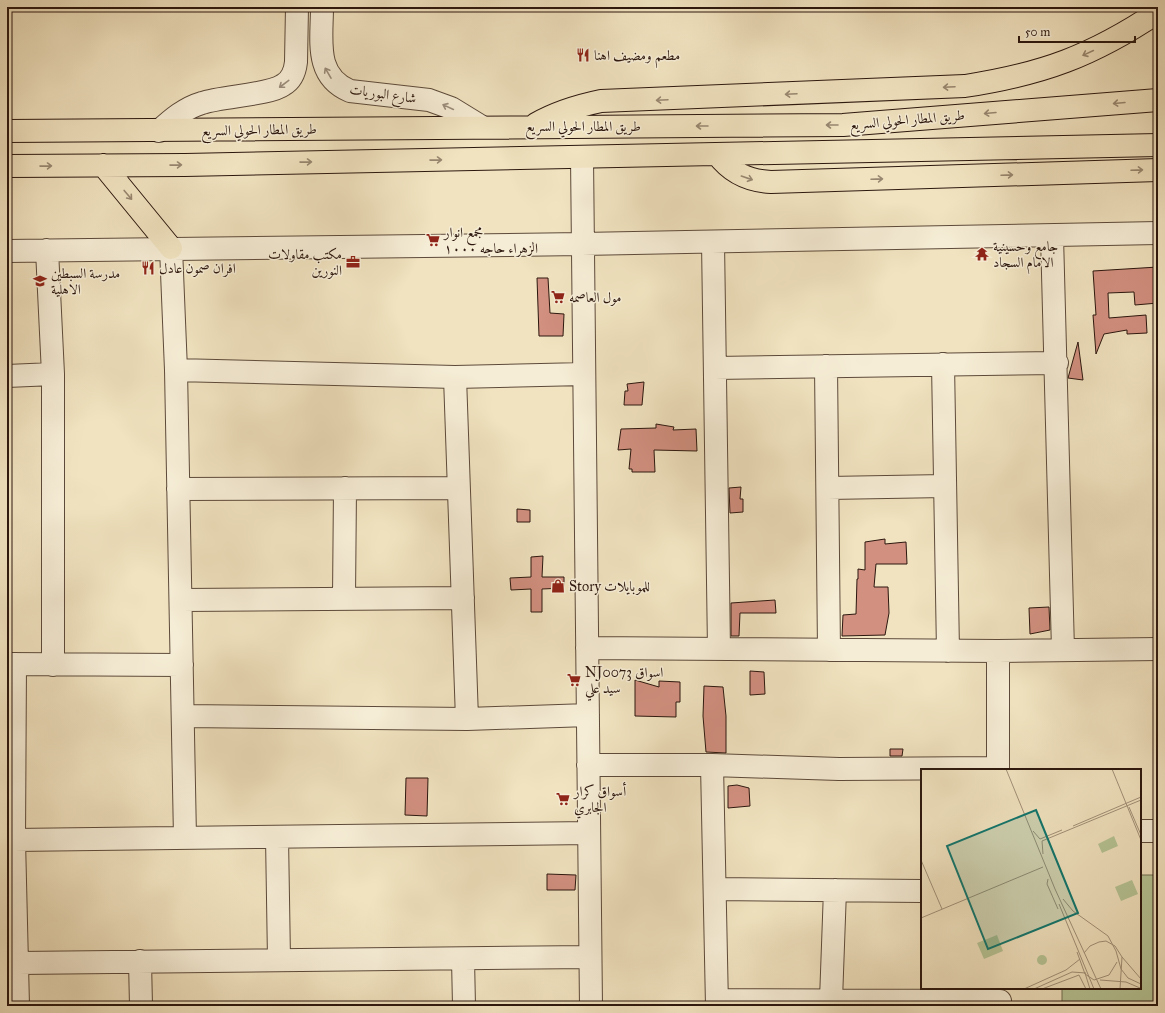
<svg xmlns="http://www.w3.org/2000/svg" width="1165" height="1013" font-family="'IM FELL Great Primer',Amiri,serif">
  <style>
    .green { fill: #b6c495; stroke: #716e52 }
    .building { fill: #d29080; stroke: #2c170e }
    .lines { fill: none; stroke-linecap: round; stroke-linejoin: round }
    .minor-casing { stroke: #5d4a3a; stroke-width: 24 }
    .highway-casing { stroke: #2c170e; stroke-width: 24 }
    .minor { stroke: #f6edd6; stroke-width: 22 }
    .highway { stroke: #f1e3c0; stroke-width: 22 }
    .oneway { stroke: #988770 }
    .oneway2 { stroke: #9b8d7c }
    .labels { text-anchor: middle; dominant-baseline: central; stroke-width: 3; stroke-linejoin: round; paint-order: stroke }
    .poi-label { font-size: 14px; fill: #2c170e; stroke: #f6edd6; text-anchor: start }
    .street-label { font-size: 14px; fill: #2c170e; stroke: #f6edd6 }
    .inset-road { fill: none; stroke: #a29179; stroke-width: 1 }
    .view { fill: #0f766e; fill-opacity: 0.15; stroke: #0f766e; stroke-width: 2 }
    .inset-edge { fill: none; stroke: #2c170e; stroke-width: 2 }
  </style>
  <rect width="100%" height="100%" fill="#f1e3c0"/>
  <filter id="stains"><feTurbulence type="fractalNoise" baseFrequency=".005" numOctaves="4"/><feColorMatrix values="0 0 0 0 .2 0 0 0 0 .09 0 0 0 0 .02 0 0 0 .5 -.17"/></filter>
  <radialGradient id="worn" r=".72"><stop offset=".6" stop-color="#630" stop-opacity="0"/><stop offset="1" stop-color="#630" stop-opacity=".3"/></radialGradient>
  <path class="green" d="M1140,875H1158V1006H1062V988H1140Z"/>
  <path class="building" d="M1158,267V303L1135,305L1134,292L1108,293L1109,318L1146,315L1147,333L1127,334V330L1104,334L1096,354L1093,315H1096L1093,271Z
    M537,278H548L550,313L564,314L563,336H539Z
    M1078,342L1083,380L1068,378Z
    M644,382L642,405H624L625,391H628L627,384Z
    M656,424L674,427L673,430L696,429L697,451L654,450L655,472H632V469H629L631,449L618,450L621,429L656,428Z
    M741,487L740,499H743V512L730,513L729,488Z
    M517,509L530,510V522H517Z
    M885,539V544L906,542L907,564H876L874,587H888L889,613L885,635L842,636L843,615L856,614L857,579H858V569L865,570V542Z
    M543,556L542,577H564V588L542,589V612H531V589L511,590L510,578L531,577V557Z
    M775,600L776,613H740L739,636H731V603Z
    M1049,607L1050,630L1030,634L1029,608Z
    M750,671L764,672L765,694L750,695Z
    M635,680L659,687V681L680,682V702H676V717L635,716Z
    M704,686L723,687L726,716V753L706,752L703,716Z
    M890,749H903L902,756H890Z
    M406,778H428L427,816L405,815Z
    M737,785L749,788L750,806L728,808V786Z
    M547,874L576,875L575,890H547Z"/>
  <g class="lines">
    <g class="minor-casing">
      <path id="minor" d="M322,7C322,40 314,76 350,91L429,100L451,108L482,127
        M159,131C172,119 185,108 202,103C222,96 269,95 283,85C292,80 295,71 296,62L297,7
        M582,157L591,1006
        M1052,236L1063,650
        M713,242L719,649
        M171,248L176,370L185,838
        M47,250L53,374V665
        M7,251L582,244L1158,233
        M943,364L948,651
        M826,366L829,650
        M715,368L1057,363
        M176,370L455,377L584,374
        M7,376L53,374
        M455,377L467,719
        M828,488L945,486
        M178,489L458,488
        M344,598L345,488
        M181,600L463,598
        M587,648L998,651L1158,649
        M998,651V770
        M7,664L182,665
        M15,664L14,840L18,1006
        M183,716L467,719L588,715
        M588,765H712L839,769L998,768
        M712,765L717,1006
        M1140,831H1158
        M277,837L279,960
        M14,840L589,833
        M715,889L922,891
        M463,959L464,1006
        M140,961L141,1006
        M18,963L590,957
        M717,1000L1000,1001
        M831,1000L835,890"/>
    </g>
    <g class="highway-casing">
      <path id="highway" d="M536,124C557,112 577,106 601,101L965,86C1043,74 1092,56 1158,12
        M7,131L843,125L1158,100
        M717,154C731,173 748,181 771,182L1158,170
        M103,165L171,248
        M7,166L185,165L1158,145"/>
    </g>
    <use href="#minor" class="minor"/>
    <use href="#highway" class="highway"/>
  </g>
  <defs><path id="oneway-shaft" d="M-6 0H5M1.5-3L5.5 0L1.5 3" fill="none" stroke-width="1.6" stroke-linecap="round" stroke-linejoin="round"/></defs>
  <g class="oneway">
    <use href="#oneway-shaft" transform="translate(1088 53) rotate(155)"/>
    <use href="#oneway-shaft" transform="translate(949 87) rotate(177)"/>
    <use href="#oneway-shaft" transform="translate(791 94) rotate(177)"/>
    <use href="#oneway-shaft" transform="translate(662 100) rotate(177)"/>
    <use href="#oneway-shaft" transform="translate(1119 103) rotate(175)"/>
    <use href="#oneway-shaft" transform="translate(990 113) rotate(175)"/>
    <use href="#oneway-shaft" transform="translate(832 125) rotate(180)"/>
    <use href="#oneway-shaft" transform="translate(702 126) rotate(180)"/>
    <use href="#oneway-shaft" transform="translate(436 160) rotate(-1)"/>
    <use href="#oneway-shaft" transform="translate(306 162) rotate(-1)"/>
    <use href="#oneway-shaft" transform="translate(176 165) rotate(-1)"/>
    <use href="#oneway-shaft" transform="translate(46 166) rotate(-1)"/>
    <use href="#oneway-shaft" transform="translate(1137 170) rotate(-2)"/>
    <use href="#oneway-shaft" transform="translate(1007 175) rotate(-2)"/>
    <use href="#oneway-shaft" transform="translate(747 178) rotate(19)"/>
    <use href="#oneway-shaft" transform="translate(877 179) rotate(-2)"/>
    <use href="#oneway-shaft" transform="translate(128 195) rotate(50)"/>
  </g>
  <g class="oneway2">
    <use href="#oneway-shaft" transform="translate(328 73) rotate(-120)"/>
    <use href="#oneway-shaft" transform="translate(284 84) rotate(143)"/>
    <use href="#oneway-shaft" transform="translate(448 107) rotate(-155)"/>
  </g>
  <defs>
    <g id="restaurant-bare" transform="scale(1.08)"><path d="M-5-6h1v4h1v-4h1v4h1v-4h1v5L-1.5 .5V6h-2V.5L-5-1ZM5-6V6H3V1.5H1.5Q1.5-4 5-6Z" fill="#8f2418" stroke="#f6edd6" stroke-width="2.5" paint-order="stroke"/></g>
    <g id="supermarket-bare" transform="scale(1.08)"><path d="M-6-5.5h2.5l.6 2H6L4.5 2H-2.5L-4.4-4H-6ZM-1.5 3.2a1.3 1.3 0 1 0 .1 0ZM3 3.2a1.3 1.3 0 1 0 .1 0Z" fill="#8f2418" stroke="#f6edd6" stroke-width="2.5" paint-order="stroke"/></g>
    <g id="temple-bare" transform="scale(1.08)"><path d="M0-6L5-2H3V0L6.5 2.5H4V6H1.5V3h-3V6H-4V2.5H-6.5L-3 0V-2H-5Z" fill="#8f2418" stroke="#f6edd6" stroke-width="2.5" paint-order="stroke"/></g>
    <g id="office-bare" transform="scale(1.08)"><path d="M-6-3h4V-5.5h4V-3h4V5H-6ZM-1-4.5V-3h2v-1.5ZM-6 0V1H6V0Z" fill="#8f2418" stroke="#f6edd6" stroke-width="2.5" paint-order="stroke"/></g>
    <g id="school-bare" transform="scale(1.08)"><path d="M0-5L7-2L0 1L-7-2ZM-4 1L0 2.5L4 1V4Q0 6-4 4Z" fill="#8f2418" stroke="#f6edd6" stroke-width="2.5" paint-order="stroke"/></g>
    <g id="shop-bare" transform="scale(1.08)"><path d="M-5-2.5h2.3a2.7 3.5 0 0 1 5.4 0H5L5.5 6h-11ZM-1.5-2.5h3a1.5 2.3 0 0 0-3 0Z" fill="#8f2418" stroke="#f6edd6" stroke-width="2.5" paint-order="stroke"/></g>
  </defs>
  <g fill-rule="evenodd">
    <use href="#restaurant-bare" x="583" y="55"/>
    <use href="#supermarket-bare" x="433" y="240"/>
    <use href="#temple-bare" x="982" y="254"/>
    <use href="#office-bare" x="353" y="262"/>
    <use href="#restaurant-bare" x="148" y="268"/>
    <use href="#school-bare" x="40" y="281"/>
    <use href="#supermarket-bare" x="558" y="297"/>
    <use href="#shop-bare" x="558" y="586"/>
    <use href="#supermarket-bare" x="574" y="680"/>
    <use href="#supermarket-bare" x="563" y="799"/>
  </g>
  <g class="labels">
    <g class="poi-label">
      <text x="594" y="55">مطعم ومضيف اهنا</text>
      <text x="444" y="232">مجمع انوار<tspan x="444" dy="16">الزهراء حاجه ١٠٠٠</tspan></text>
      <text x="993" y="246">جامع وحسينية<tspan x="993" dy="16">الامام السجاد</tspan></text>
      <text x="342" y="254" text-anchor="end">مكتب مقاولات<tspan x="342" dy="16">النورين</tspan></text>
      <text x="159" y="268">افران صمون عادل</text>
      <text x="51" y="273">مدرسة السبطين<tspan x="51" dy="16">الاهلية</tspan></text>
      <text x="569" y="297">مول العاصمه</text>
      <text x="569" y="586">Story للموبايلات</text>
      <text x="585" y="672">NJ0073 اسواق<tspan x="585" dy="16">سيد علي</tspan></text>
      <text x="574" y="791">أسواق كرار<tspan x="574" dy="16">الجابري</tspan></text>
    </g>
    <g class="street-label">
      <text transform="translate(383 94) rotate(8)">شارع البوريات</text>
      <text transform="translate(907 120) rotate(-5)">طريق المطار الحولي السريع</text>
      <text x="583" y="126">طريق المطار الحولي السريع</text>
      <text transform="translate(259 130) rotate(-1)">طريق المطار الحولي السريع</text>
    </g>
  </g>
  <g transform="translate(921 769)">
    <rect width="220" height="220" fill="#f1e3c0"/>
    <path d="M193,67L197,77L181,84L177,75ZM211,111L217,125L200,132L194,118ZM76,166L82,182L63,190L56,174ZM116 191a5 5 0 1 1 10 0a5 5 0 1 1-10 0Z" fill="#b6c495"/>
    <path class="inset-road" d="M85,0L134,120L180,220M191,0L220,71M208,38L220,66M152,57L220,28M112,62L119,70L141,61M122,85L121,72L220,31M0,91L21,140M127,110L126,115L137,140M142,130L152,142L187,167L195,182L200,200L207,209L220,215M138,135L173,220M0,149L122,98M156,183L164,205L173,211L188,206L196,193M163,184L169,177L178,173L185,172L194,177L201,188L199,220M201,188L220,210M164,204L169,220M179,211L205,213L219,219M103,220L145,201L159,190M113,220L151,203L165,204M121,220L158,206L165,220"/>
    <path class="view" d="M115,41L157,144L67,180L26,77Z"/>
    <rect width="220" height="220" class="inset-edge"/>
  </g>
  <rect width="1165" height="1013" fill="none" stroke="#f1e3c0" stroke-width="24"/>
  <rect x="8" y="8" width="1149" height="997" fill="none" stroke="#2c170e" stroke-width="2"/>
  <rect x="12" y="12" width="1141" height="989" fill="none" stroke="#2c170e"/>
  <path d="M1019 36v6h116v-6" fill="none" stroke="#2c170e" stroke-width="2"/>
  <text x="1025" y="36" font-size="12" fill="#2c170e" stroke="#f6edd6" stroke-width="3" paint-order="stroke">50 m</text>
  <rect width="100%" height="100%" filter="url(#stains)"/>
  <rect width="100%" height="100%" fill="url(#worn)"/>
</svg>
